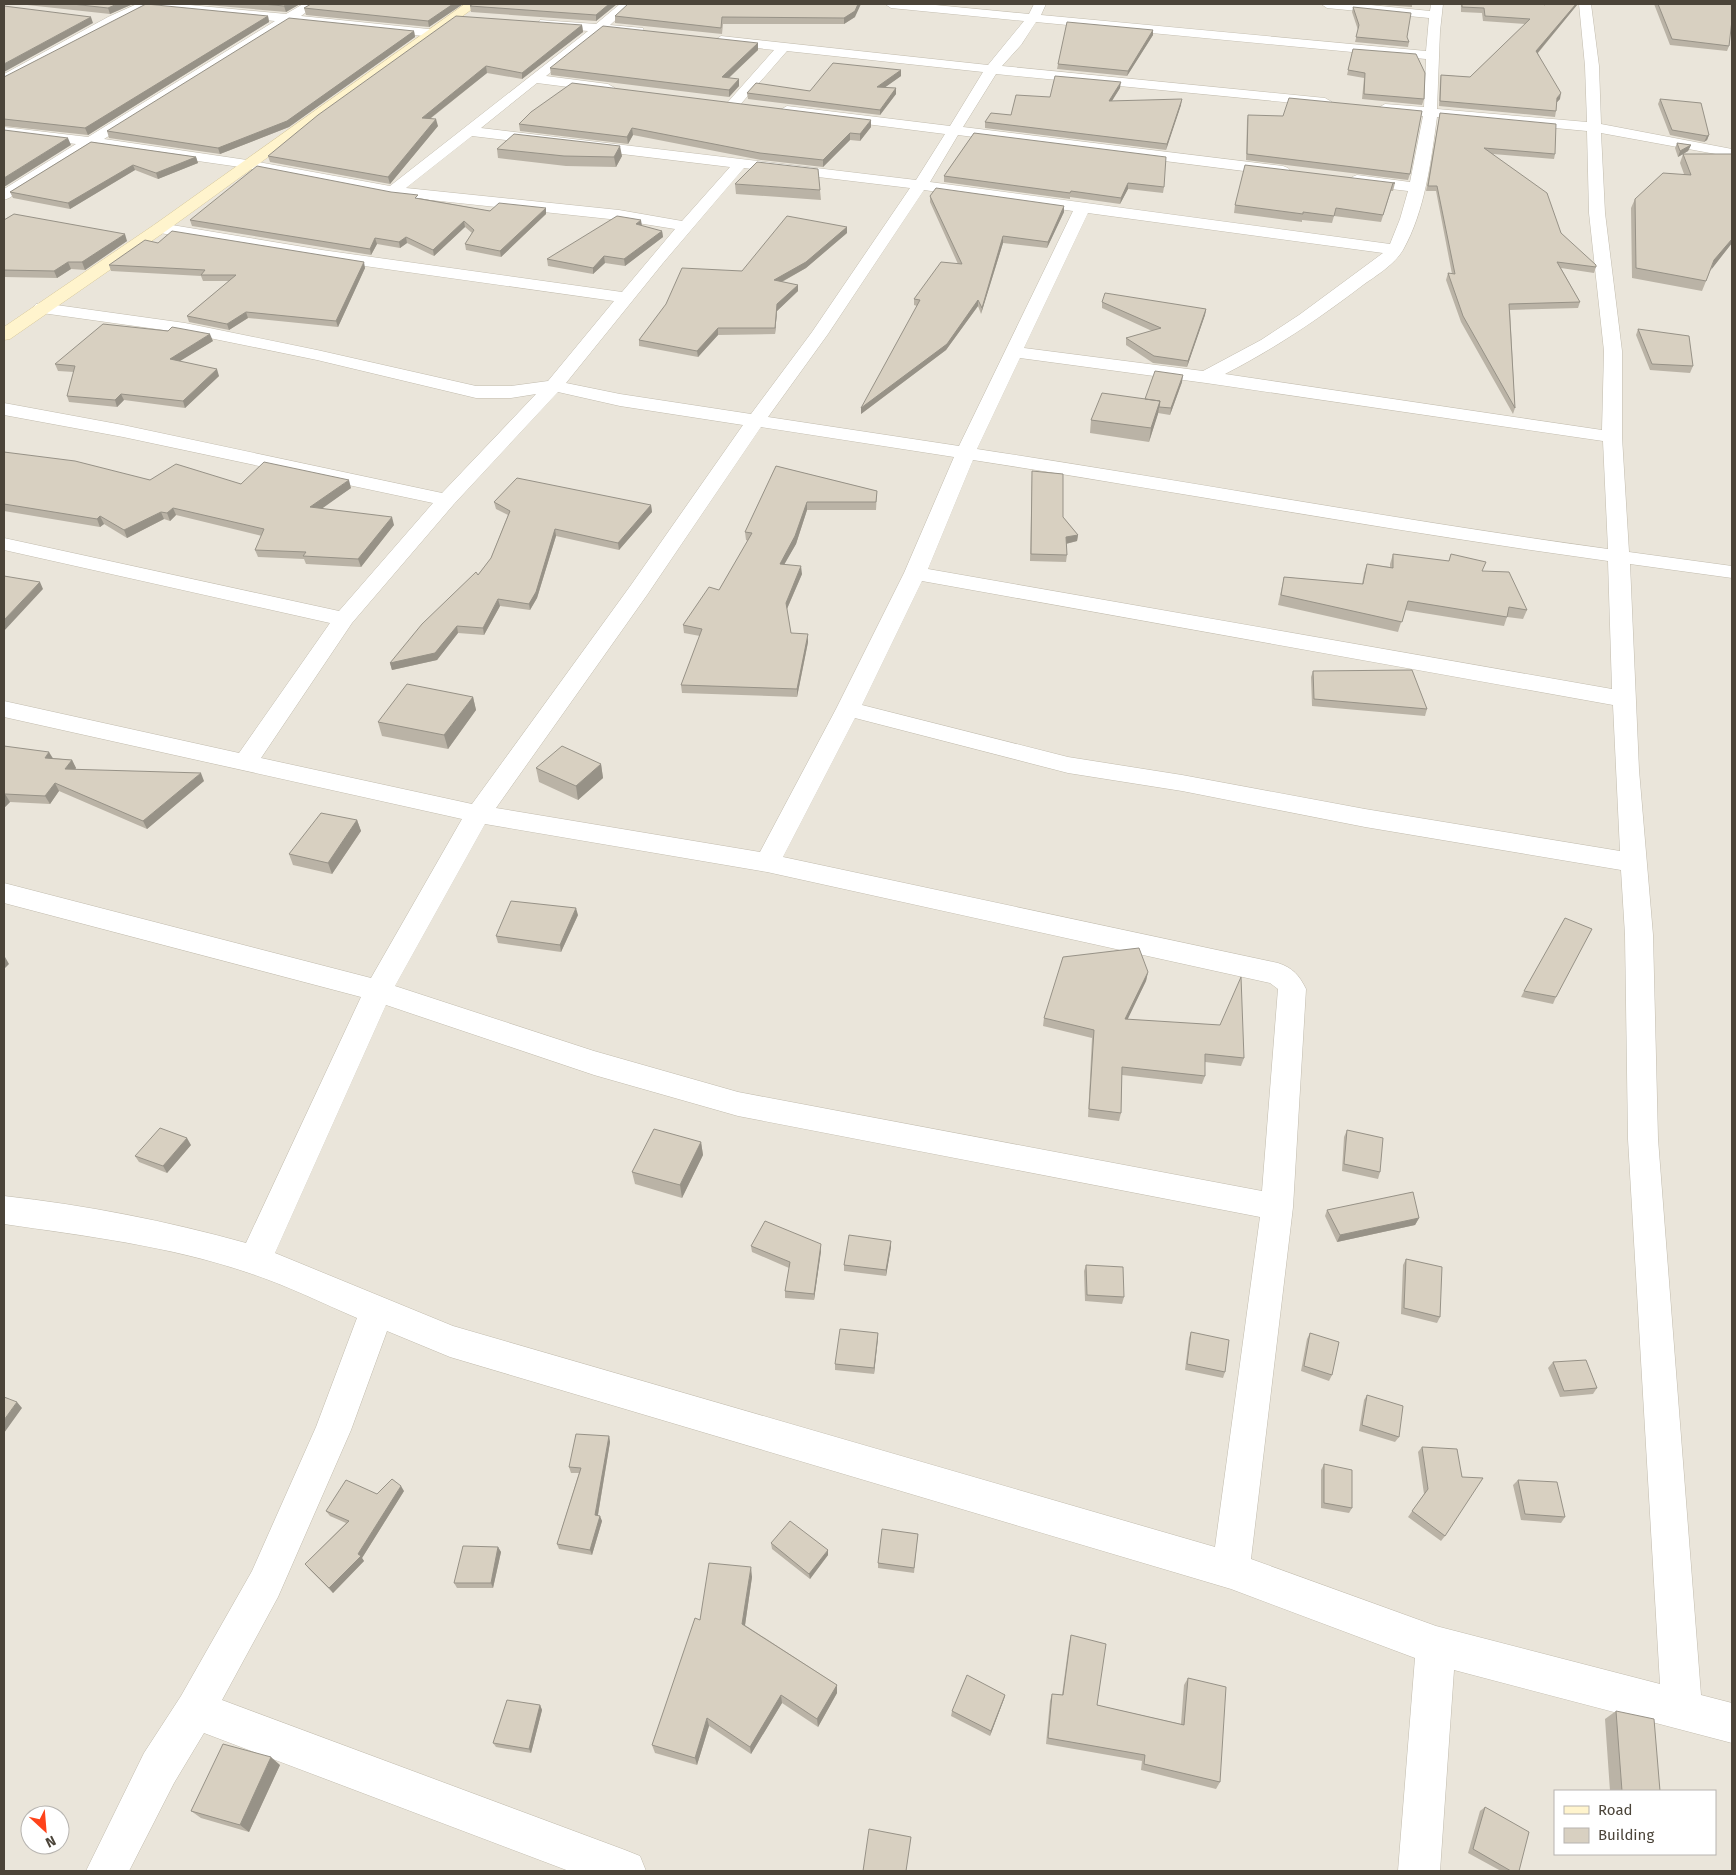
<svg xmlns="http://www.w3.org/2000/svg" width="1736" height="1875" font-family="'Fira Sans',sans-serif">
  <style>
    .residential { fill: #eae5da; fill-rule: evenodd }
    .lines { fill: none; stroke-linecap: round; stroke-linejoin: round }
    .street-casing { stroke: #c2bcae; stroke-width: 1 }
    .secondary-casing { stroke: #d7c89b; stroke-width: 1 }
    .street { fill: #fff; fill-rule: evenodd }
    .secondary { fill: #fff4cd; fill-rule: evenodd }
    .wall { fill: #bab3a6 }
    .shaded-wall { fill: #979287 }
    .building { fill: #d8d0c1; stroke: #979287 }
  </style>
  <rect width="100%" height="100%" fill="#f6f3ec"/>
  <path class="residential" d="M4,4H1732V1871H4ZM1555,1791H1715V1854H1555ZM30,1815H60V1845H30Z"/>
  <g class="lines">
    <g class="street-casing">
      <path id="street" d="M137,4H179L286,14L303,4H317L301,16L438,30L439,33L433,37L290,22L104,139L247,160L390,186L588,31L544,27L540,26L538,23L540,20L596,24L620,4H633L610,25L643,28L644,31L643,34L602,32L546,76L608,84L615,88L613,91L608,92L537,83L481,128L916,180L945,134L787,114L780,110L787,106L950,126L983,72L787,51L739,106L734,107L727,103L774,50L721,44L715,40L721,36L988,65L1024,21L891,8L885,4H925L1029,14L1034,4H1046L1041,15L1426,51L1429,18L1327,8L1321,4H1361L1430,11L1431,4H1443L1440,31L1437,109L1587,122L1585,66L1579,4H1591L1599,66L1601,124L1732,149V157L1601,133L1605,213L1622,351V437L1629,552L1732,566V578L1630,564L1639,770L1653,935L1658,1139L1701,1695L1732,1703V1743L1454,1670L1440,1871H1398L1415,1658L1231,1589L450,1357L387,1331L351,1430L278,1597L222,1700L625,1850L640,1856L646,1871H569L204,1733L174,1783L129,1871H86L144,1753L181,1696L252,1571L316,1427L357,1318C322,1303 286,1285 249,1273C170,1246 86,1236 4,1224V1196C86,1205 167,1221 246,1243L361,997L4,903V883L371,978L462,819L4,717V701L239,753L330,623L4,550V538L339,611L433,503L123,437L4,415V403L123,425L442,493L536,394L511,398H476L317,360L185,333L42,313L36,312L33,308L36,304L42,303L185,323L317,350L476,386H511L548,381L614,301L322,260L160,233L154,231L152,228L154,225L160,223L322,250L622,292L675,229L619,220L393,196L247,168L93,146L9,198L4,200V189L76,144L4,135V127L88,137L275,21L148,8L4,83V74L108,17ZM1036,22L1426,59L1424,107L1385,104L1378,108L1385,112L1423,116L1410,182L1357,175L1352,177L1349,180L1352,183L1357,185L1408,191L1400,219L1390,244L930,182L958,135L1283,176L1288,174L1291,171L1288,168L1283,166L963,127L996,74L1325,106L1332,102L1325,98L1002,66L1021,45ZM1437,117L1587,131L1589,213L1604,351L1602,430L1225,374C1274,349 1320,318 1363,285C1377,275 1394,265 1403,250C1425,211 1431,161 1437,117ZM472,136L730,167L682,221L619,210L406,188ZM744,168L910,188L812,332L751,414L620,394L566,383L663,263ZM924,190L1073,211L959,446L768,417L828,334ZM1088,213L1383,253L1299,315L1261,340L1203,371L1024,348ZM1020,358L1206,383L1603,441L1608,549C1397,520 1188,481 977,449ZM558,392L620,406L743,425L631,585L472,804L261,758L352,623L454,504ZM761,427L954,457L904,573L836,709L760,852L496,808L647,595ZM973,460C1185,493 1396,532 1608,561L1612,689L928,569ZM922,581L1613,705L1620,851L1365,809L1182,775L1068,757L862,705ZM855,718L1068,773L1182,791L1365,827L1621,870L1625,935L1628,1139L1660,1684L1436,1626L1251,1559L1293,1207L1306,989C1299,975 1293,968 1278,963L783,857ZM485,824L767,872L1270,983L1278,989L1262,1191L738,1092L594,1051L395,986ZM386,1005L594,1075L738,1116L1260,1217L1215,1547L453,1326L275,1253Z"/>
    </g>
    <g class="secondary-casing">
      <path id="secondary" d="M465,4H479L166,231L10,339L4,340V327L154,225Z"/>
    </g>
    <use href="#street" class="street"/>
    <use href="#secondary" class="secondary"/>
  </g>
  <path class="wall" d="M18,4H133L110,14Z
    M196,4H300L286,12Z
    M311,4H463L429,27L306,15L304,8Z
    M473,4H617L596,21L471,12L470,6Z
    M1369,4H1412V7Z
    M1461,4H1543L1544,5H1577L1538,53L1560,99L1557,102L1556,111L1555,117L1439,106L1440,81L1441,75L1470,77L1525,24L1483,21L1482,13L1461,12Z
    M1654,4H1732L1729,46L1727,51L1670,45Z
    M1353,7L1409,42L1408,47L1355,42L1358,30L1352,12Z
    M268,16L269,22L88,135L4,126V77Z
    M615,16L855,17L844,24H723L722,34L615,23Z
    M582,25L583,32L522,79L487,73L430,119L438,126L390,184L270,162L268,156Z
    M1153,30V35L1127,76L1057,69L1058,64Z
    M414,31L415,37L289,127L220,154L109,138L107,131Z
    M758,43V50L729,78L739,79V86L729,97L551,75L550,68Z
    M1353,49L1424,99L1422,105L1362,99L1364,78L1347,75Z
    M901,70V76L884,88H896V94L880,115L748,99L747,93L810,91Z
    M1120,88L1112,101L1181,105L1166,150L985,128V122L1011,115L1050,97Z
    M1660,99L1709,135L1707,140L1704,142L1670,135L1658,104Z
    M1440,113L1555,154L1554,159L1493,154L1561,233L1596,267L1594,273L1561,268L1580,302L1578,308L1510,310L1515,408L1513,414L1461,322L1446,280L1448,273L1452,274L1436,191H1426Z
    M1248,115L1410,174L1408,180L1246,160L1247,120Z
    M519,124L871,127L860,141L850,140L823,167L761,160L633,135L628,144L520,131Z
    M974,133L1164,187L1163,193L1128,189L1120,204L1070,197V199L944,182V176Z
    M91,142L196,157L198,163L158,179L135,170L70,209L13,198L10,192Z
    M1677,143L1691,145L1688,151L1678,157L1675,148Z
    M497,149L622,156L616,167L566,166L498,158Z
    M1683,154L1732,243L1711,269L1702,291L1632,278L1631,208L1635,199L1684,174L1680,163Z
    M1395,183L1393,191H1391L1381,222L1334,216L1332,223L1302,220V222L1234,213L1235,205Z
    M735,184L820,190L821,200L736,194Z
    M930,196L1064,206V212L1047,248L1003,243L981,314L978,306L946,350L861,414L917,306L914,305V299L958,264L930,202Z
    M419,198L490,211L546,208V214L501,257L466,250L465,244L472,233L465,227L434,256L407,243L400,248L377,244L371,255L192,226L190,220Z
    M4,220L127,241L85,270L71,269L57,278L4,277Z
    M642,226L662,231L663,237L625,266L605,263L593,274L548,266L547,259Z
    M847,233L806,268L782,282L798,285V291L777,311L775,334L718,335L698,357L639,346V340L742,271Z
    M158,243L365,268L338,327L248,318L229,330L189,322L187,316L229,281H203L201,276L111,271L109,265Z
    M1102,302L1206,309L1205,315L1187,367L1153,363L1126,345V338L1152,331L1102,308Z
    M1638,329L1693,366L1690,373L1650,370L1636,335Z
    M213,341L179,361L219,376L185,408L124,400L117,407L69,402L67,396L74,372L58,371L55,364Z
    M1182,382L1170,415L1158,413L1149,442L1090,433L1091,420L1145,399Z
    M4,452L150,480L241,484L351,488L321,508L394,525L361,567L306,564L304,559L258,557L255,550L262,536L176,515L170,521L164,519L127,538L104,524L100,527L4,511Z
    M776,466L877,491L876,510H807L796,544L784,564L802,574L787,609L791,633L808,642L797,697L682,693L681,685L700,636L684,633L683,625L719,590L748,541L746,540L745,532Z
    M1032,471L1063,517L1078,535L1077,541L1066,544L1067,555L1066,562L1030,561Z
    M494,502L651,505L652,512L619,550L556,536L537,598L530,610L500,606L484,635L458,633L437,660L392,670L390,663L478,575L491,558L508,515L496,509Z
    M1393,554L1482,571L1527,610L1523,619L1507,617L1504,626L1405,610L1398,632L1278,605L1284,577L1362,584L1364,573L1367,564L1390,567V564Z
    M1313,671L1427,709L1425,716L1312,706L1311,677Z
    M473,697L476,710L448,749L382,736L378,722Z
    M4,746L53,758L72,760L76,768L75,769L204,781L147,829L59,791L50,804L10,802L4,808Z
    M601,764L603,778L578,800L539,782L536,768Z
    M357,820L361,831L332,874L293,865L289,854Z
    M578,915L561,952L498,943L496,936Z
    M1148,972L1146,981L1127,1019L1244,1058L1241,1066L1205,1062V1076L1202,1084L1122,1075L1121,1113L1119,1121L1088,1117L1092,1038L1043,1026L1044,1018Z
    M1524,991L1556,997L1553,1004L1521,997Z
    M1347,1130L1380,1172L1378,1179L1342,1171L1344,1137Z
    M701,1142L703,1155L682,1198L635,1184L632,1172Z
    M191,1145L167,1173L139,1162L135,1156Z
    M1327,1210L1419,1218L1415,1225L1337,1242L1325,1216Z
    M891,1241V1247L886,1276L844,1271V1265Z
    M751,1246L821,1251L814,1300L785,1298V1291L789,1268L752,1252Z
    M1406,1259L1440,1317L1437,1323L1401,1314L1403,1265Z
    M1086,1265L1124,1297L1122,1304L1085,1301L1084,1271Z
    M1191,1332L1225,1372L1223,1378L1185,1370L1189,1338Z
    M878,1333L874,1374L835,1370V1364Z
    M1310,1333L1332,1375L1329,1381L1301,1371L1307,1339Z
    M1553,1362L1597,1388L1593,1394L1560,1397L1548,1368Z
    M1367,1395L1399,1437L1395,1442L1359,1431L1364,1400Z
    M609,1436L610,1442L598,1515L602,1521L592,1555L559,1549L557,1544L579,1473H571L569,1467Z
    M1422,1447L1445,1536L1441,1541L1408,1517L1424,1494L1418,1452Z
    M1324,1464L1352,1508L1349,1513L1321,1508V1470Z
    M1518,1480L1565,1517L1561,1523L1521,1520L1513,1485Z
    M404,1491L362,1558L364,1561L333,1593L309,1569L305,1564L346,1523L330,1516L326,1511L377,1494Z
    M918,1534L914,1573L878,1568V1563Z
    M771,1543L828,1555L810,1579L772,1549Z
    M498,1547L501,1552L493,1588H457L454,1583Z
    M752,1577L745,1625L837,1685V1693L818,1727L782,1703L751,1754L709,1726L697,1765L655,1753L652,1745L700,1620Z
    M1071,1635L1097,1705L1181,1724L1184,1685L1188,1678L1220,1782L1216,1789L1141,1770L1142,1761L1046,1744L1050,1701L1052,1694L1062,1695L1069,1643Z
    M1005,1695L1004,1699L990,1736L951,1716L952,1711Z
    M540,1705L542,1710L531,1753L496,1747L493,1743Z
    M1616,1711L1660,1791H1610L1605,1719Z
    M280,1765L249,1832L201,1818L191,1811Z
    M1485,1807L1519,1871H1501L1468,1853L1480,1811Z"/>
  <path class="shaded-wall" d="M117,4H133L110,14L108,8Z
    M287,4H300L286,12L284,6Z
    M453,4H463L429,27L428,21Z
    M609,4H617L596,21V15Z
    M858,4H861L855,17L844,24V18Z
    M1576,4H1578L1577,5L1535,56L1536,51Z
    M268,16L269,22L88,135L85,128Z
    M91,17L93,23L4,72V64Z
    M582,25L583,32L522,79V73Z
    M1153,30V35L1127,76L1128,71Z
    M414,31L415,37L289,127L220,154L218,148Z
    M758,43V50L722,84V77Z
    M486,66L487,73L423,124L422,118Z
    M901,70V76L877,93V87Z
    M739,79V86L729,97V90Z
    M1121,82L1120,88L1108,107L1109,101Z
    M896,88V94L880,115V110Z
    M1561,93L1560,99L1555,104L1557,98Z
    M1182,99L1181,105L1166,150L1167,144Z
    M436,119L438,126L390,184L388,177Z
    M871,120V127L860,141V134Z
    M632,128L633,135L628,144L627,137Z
    M850,133V140L823,167V160Z
    M1709,135L1707,140L1704,142L1707,136Z
    M68,138L71,145L4,187V178Z
    M1691,145L1688,151L1678,157L1680,151Z
    M620,146L622,156L616,167L614,157Z
    M196,157L198,163L158,179L156,173Z
    M133,165L135,170L70,209L68,203Z
    M1128,183V189L1120,204L1121,198Z
    M1064,206V212L1047,248L1048,242Z
    M546,208V214L501,257L500,251Z
    M641,220L642,226L636,224Z
    M464,221L465,227L434,256L433,250Z
    M847,227V233L806,268L774,286V280Z
    M662,231L663,237L625,266L624,259Z
    M125,234L127,241L85,270L82,262Z
    M1003,236V243L981,314L982,308Z
    M406,237L407,243L400,248L399,242Z
    M375,238L377,244L371,255L370,249Z
    M1732,239V243L1711,270L1714,260Z
    M604,256L605,263L593,274V268Z
    M68,262L71,269L57,278L54,271Z
    M364,262L365,268L338,327L336,321Z
    M798,285V291L777,311L775,334V328L777,304Z
    M978,300V306L946,350L861,414V408Z
    M1206,309L1205,315L1187,367L1188,361Z
    M246,312L248,318L229,330L227,324Z
    M718,328V335L698,357L697,351Z
    M210,334L213,341L172,366L170,359Z
    M217,369L219,376L185,408L183,401Z
    M1183,375L1182,382L1170,415L1171,408Z
    M121,394L124,400L117,407L115,400Z
    M1160,401L1158,414L1149,442L1151,428Z
    M349,480L351,488L313,515L310,507Z
    M807,502V510L796,544L780,572V564Z
    M651,505L652,512L619,550L618,543Z
    M173,508L176,515L170,521L167,513Z
    M161,512L164,519L127,538L124,530Z
    M100,516L104,524L100,527L97,519Z
    M392,517L394,525L361,567L358,559Z
    M555,529L556,536L537,598L530,610L529,604Z
    M1078,535L1077,541L1065,544L1066,537Z
    M801,566L802,574L786,611V603Z
    M40,582L43,589L4,631V620Z
    M498,599L500,606L484,635L483,628Z
    M457,626L458,633L437,660L392,670L390,663Z
    M808,634V642L797,697V689Z
    M473,697L476,710L448,749L444,735Z
    M49,752L54,760L45,758Z
    M72,760L76,768L70,777L65,769Z
    M601,764L603,778L578,800L576,786Z
    M201,773L204,781L147,829L143,821Z
    M55,783L59,791L50,804L45,796Z
    M5,794L10,802L4,808V795Z
    M357,820L361,831L332,874L328,863Z
    M576,908L578,915L561,952L560,945Z
    M5,957L9,964L4,969V958Z
    M1148,972L1146,981L1124,1027L1125,1019Z
    M187,1138L191,1145L167,1173L163,1166Z
    M701,1142L703,1155L682,1198L680,1185Z
    M1419,1218L1415,1225L1337,1242L1340,1235Z
    M891,1241V1247L886,1276V1270Z
    M821,1244V1251L814,1300V1294Z
    M878,1333V1339L874,1374V1368Z
    M17,1402L22,1408L4,1433V1420Z
    M609,1436L610,1442L597,1520L595,1515Z
    M401,1486L404,1491L362,1558L364,1561L333,1593L329,1588L358,1554Z
    M600,1516L602,1521L592,1555L590,1550Z
    M498,1547L501,1552L493,1588L491,1583Z
    M828,1550V1555L810,1579L809,1574Z
    M751,1567L752,1577L744,1632L742,1624Z
    M837,1685V1693L818,1727L817,1719Z
    M781,1695L782,1703L751,1754L750,1747Z
    M1005,1695L1004,1699L990,1736L991,1731Z
    M540,1705L542,1710L531,1753L529,1749Z
    M707,1718L709,1726L697,1765L695,1758Z
    M271,1757L280,1765L249,1832L240,1825Z"/>
  <path class="building" d="M72,4H117L108,8Z
    M146,4L268,16L85,128L4,119V77Z
    M262,4H287L284,6Z
    M311,4H453L428,21L304,8Z
    M473,4H609L596,15L470,6Z
    M628,4H858L855,11L844,18L722,17L721,28L615,16Z
    M1462,4H1543L1544,5L1546,4H1576L1536,51L1561,93L1557,98L1556,111L1440,101L1441,75L1470,77L1530,19L1485,16L1484,8L1462,7Z
    M1658,4H1732V20L1729,46L1672,39Z
    M4,6L91,17L4,64Z
    M1353,7L1411,13L1407,37L1409,42L1356,37L1359,25Z
    M456,16L582,25L522,73L486,66L422,118L436,119L388,177L268,156L318,115Z
    M289,18L414,31L287,121L218,148L107,131Z
    M1067,22L1153,30L1128,71L1058,64Z
    M603,26L758,43L722,77L739,79L729,90L550,68Z
    M1353,49L1416,54L1425,73L1424,99L1364,94L1365,73L1348,70Z
    M833,63L901,70L877,87L896,88L880,110L747,93L756,83L810,91Z
    M1055,76L1121,82L1109,101L1182,99L1167,144L985,122L991,113L1011,115L1016,95L1050,97Z
    M572,83L871,120L860,134L850,133L823,160L760,153L632,128L627,137L519,124L531,112Z
    M1289,98L1422,111L1410,174L1247,154L1248,115L1283,116Z
    M1660,99L1701,103L1709,135L1707,136L1672,130Z
    M1440,113L1556,124L1555,154L1484,148L1547,193L1561,233L1596,265V267L1557,262L1580,302L1509,304L1515,408L1463,316L1448,273L1455,274L1437,186H1428Z
    M4,130L68,138L4,178Z
    M974,133L1166,157L1164,187L1128,183L1121,198L1071,191L1070,193L944,176Z
    M514,134L620,146L614,157L564,156L497,149Z
    M91,142L196,157L156,173L133,165L68,203L10,192Z
    M1677,143L1691,145L1680,151Z
    M1683,154H1732V239L1714,260L1706,281L1636,268L1635,199L1663,173L1691,175Z
    M757,162L818,169L820,190L735,184Z
    M1245,165L1395,183H1393L1383,215L1336,208L1334,216L1303,212V214L1235,205Z
    M257,166L391,192L418,195L415,198L490,211L499,203L546,208L500,251L465,244L474,230L464,221L433,250L406,237L399,242L375,238L370,249L190,220Z
    M936,188L1064,206L1048,242L1003,236L982,308L978,300L947,344L861,408L920,300L914,299L941,262L962,264L930,196Z
    M14,214L125,234L82,262H68L54,271L4,270V220Z
    M617,216L641,220L636,224L662,231L624,259L604,256L593,268L547,259Z
    M787,216L847,227L806,262L774,280L798,285L777,304L775,328H718L697,351L639,340L666,304L682,268L742,271Z
    M172,231L364,262L336,321L246,312L227,324L187,316L236,275H201L205,270L109,265L145,240L158,243Z
    M1105,293L1206,309L1188,361L1154,356L1126,338L1161,328L1102,302Z
    M103,324L168,331L172,327L210,334L170,359L217,369L183,401L121,394L115,400L67,396L75,366L55,364Z
    M1638,329L1689,336L1693,366L1652,364Z
    M1155,371L1183,375L1171,408L1159,407L1160,401L1145,399Z
    M1102,393L1160,401L1151,428L1091,420Z
    M4,452L75,461L150,480L176,464L241,484L264,462L349,480L310,507L392,517L358,559L303,556L306,552L255,550L264,529L173,508L167,513L161,512L124,530L100,516L97,519L4,504Z
    M776,466L877,491L876,502H807L795,536L780,564L801,566L786,603L791,633L808,634L797,689L681,685L702,629L683,625L709,587L719,590L752,533L745,532Z
    M1032,471L1063,474V517L1078,535L1066,537L1067,555L1031,554Z
    M517,478L651,505L618,543L555,529L536,592L529,604L498,599L483,628L457,626L435,653L390,663L422,624L476,572L478,575L491,558L510,511L494,502Z
    M1393,554L1449,561L1451,554L1486,562L1482,571L1509,572L1527,610L1509,607L1507,617L1408,601L1402,622L1281,595L1284,577L1363,584L1367,564L1393,568Z
    M4,576L40,582L4,620Z
    M1412,670L1427,709L1314,699L1313,671Z
    M407,684L473,697L444,735L378,722Z
    M4,746L49,752L45,758L72,760L65,769L201,773L143,821L55,783L45,796L5,794L4,795Z
    M562,746L601,764L576,786L536,768Z
    M321,813L357,820L328,863L289,854Z
    M511,901L576,908L560,945L496,936Z
    M1565,918L1592,929L1556,997L1524,991Z
    M1139,948L1148,972L1125,1019L1220,1025L1241,977L1244,1058L1205,1054V1076L1122,1067L1121,1113L1089,1109L1094,1030L1044,1018L1063,957Z
    M160,1128L187,1138L163,1166L135,1156Z
    M654,1129L701,1142L680,1185L632,1172Z
    M1347,1130L1383,1138L1380,1172L1344,1164Z
    M1413,1192L1419,1218L1340,1235L1327,1210Z
    M765,1221L821,1244L814,1294L785,1291L790,1262L751,1246Z
    M849,1235L891,1241L886,1270L844,1265Z
    M1406,1259L1442,1267L1440,1317L1404,1308Z
    M1086,1265L1123,1267L1124,1297L1087,1295Z
    M840,1329L878,1333L874,1368L835,1364Z
    M1191,1332L1229,1340L1225,1372L1187,1364Z
    M1310,1333L1339,1342L1332,1375L1304,1366Z
    M1586,1360L1597,1388L1564,1391L1553,1362Z
    M1367,1395L1403,1406L1399,1437L1362,1425Z
    M4,1397L17,1402L4,1420Z
    M576,1434L609,1436L595,1515L600,1516L590,1550L557,1544L581,1468L569,1467Z
    M1422,1447L1457,1449L1462,1477L1483,1478L1445,1536L1412,1511L1428,1489Z
    M1324,1464L1352,1470V1508L1324,1503Z
    M392,1479L401,1486L358,1554L361,1556L329,1588L305,1564L349,1521L326,1511L346,1480L377,1494Z
    M1518,1480L1557,1482L1565,1517L1525,1514Z
    M790,1521L828,1550L809,1574L771,1543Z
    M882,1529L918,1534L914,1568L878,1563Z
    M463,1546L498,1547L491,1583H454Z
    M709,1563L751,1567L742,1624L837,1685L817,1719L781,1695L750,1747L707,1718L695,1758L652,1745L695,1618L700,1620Z
    M1071,1635L1106,1644L1097,1705L1184,1725L1188,1678L1226,1687L1220,1782L1144,1764L1145,1755L1048,1738L1052,1694L1063,1695Z
    M967,1675L1005,1695L991,1731L952,1711Z
    M507,1700L540,1705L529,1749L493,1743Z
    M1616,1711L1654,1719L1660,1791H1622Z
    M223,1744L271,1757L240,1825L191,1811Z
    M1485,1807L1529,1832L1519,1871H1511L1473,1849Z
    M869,1829L911,1837L906,1871H863Z"/>
  <rect width="1736" height="1875" fill="none" stroke="#4b4439" stroke-width="10"/>
  <rect x="1554" y="1790" width="162" height="65" fill="#ffffff" stroke="#b7b4b0"/>
  <rect x="1564" y="1806" width="25" height="8" fill="#fff4cd" stroke="#b7b4b0"/>
  <text x="1598" y="1815" font-size="15" fill="#4b4439">Road</text>
  <rect x="1564" y="1828" width="25" height="15" fill="#d8d0c1" stroke="#b7b4b0"/>
  <text x="1598" y="1840" font-size="15" fill="#4b4439">Building</text>
  <g transform="translate(45 1830) rotate(154)"><circle r="24" fill="#ffffff" stroke="#b7b4b0"/>
  <path d="M0-4L9 19L0 12L-9 19Z" fill="#fe431b"/>
  <text y="-8" font-size="14" font-weight="bold" text-anchor="middle" fill="#4b4439">N</text>
  </g>
</svg>
